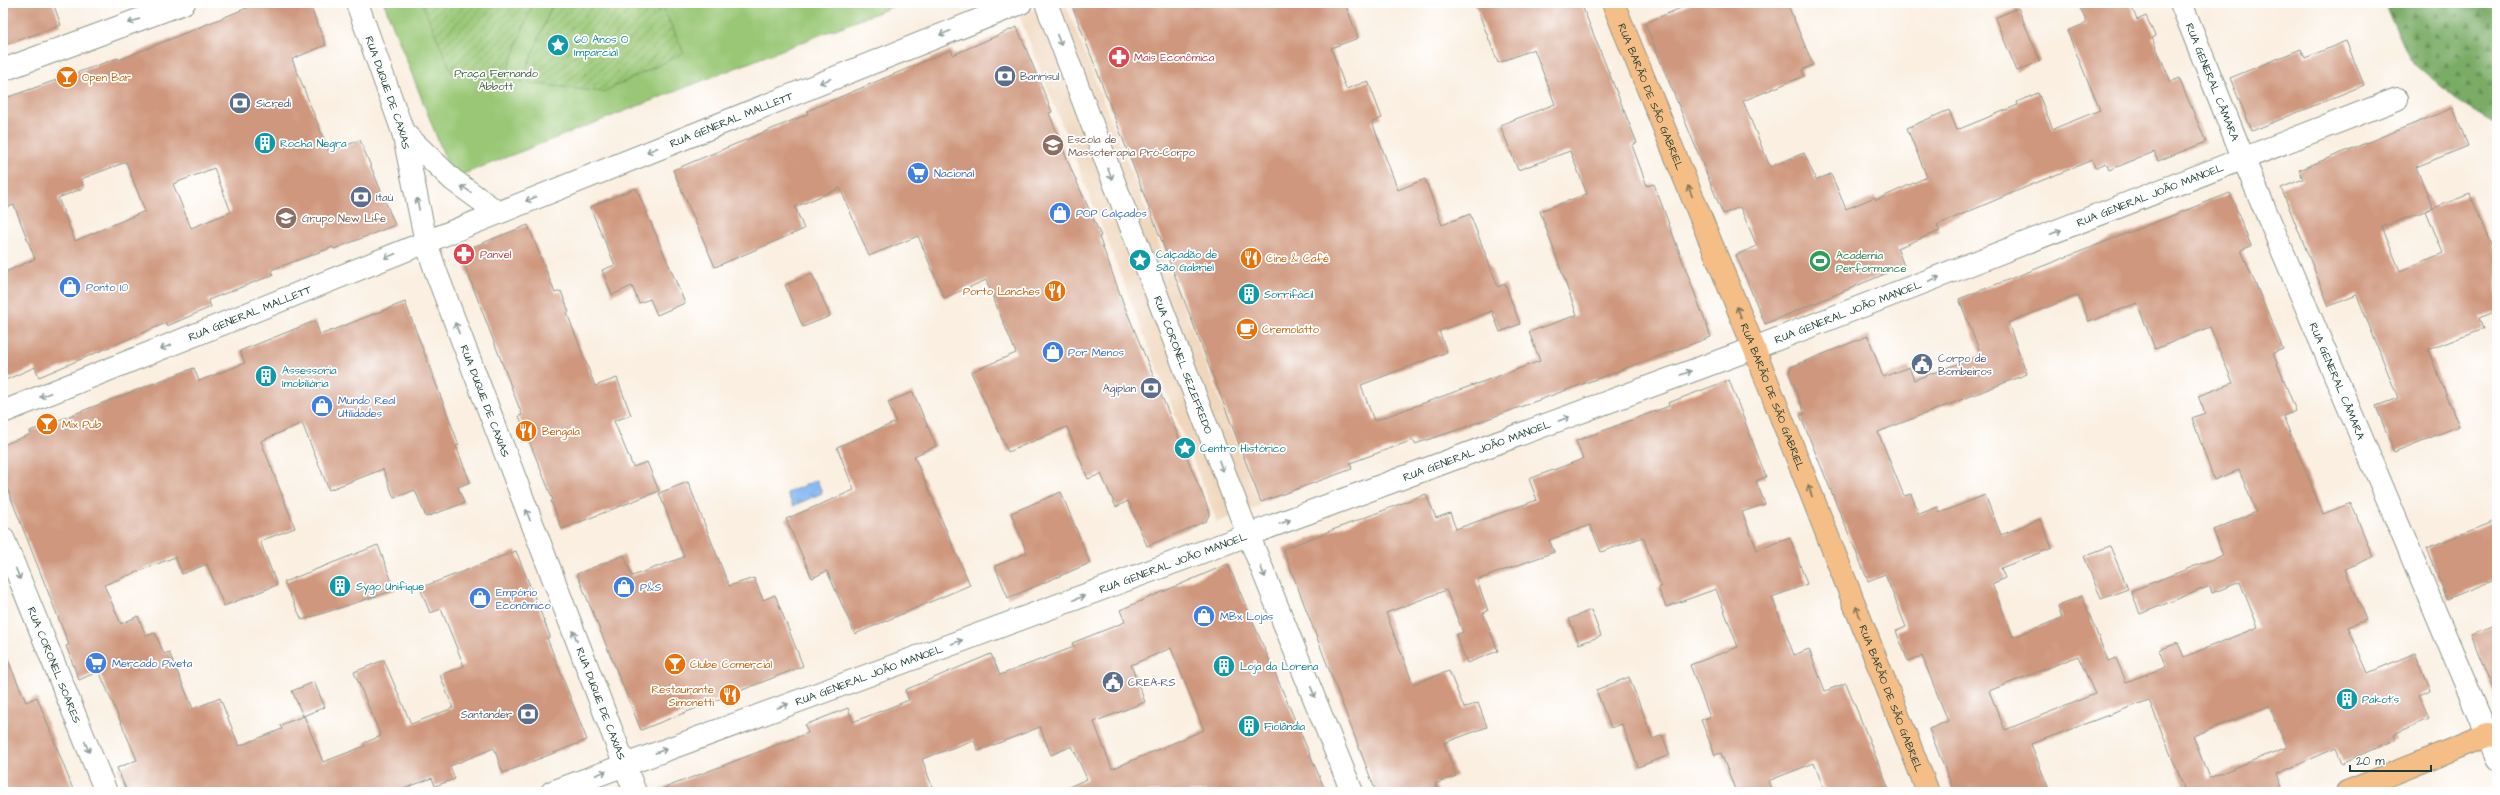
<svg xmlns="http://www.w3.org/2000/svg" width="2500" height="795" font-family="'Architects Daughter',sans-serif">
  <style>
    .built { fill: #efd6bc }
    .forest { fill: url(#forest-firs); stroke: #4c744d }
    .park { fill: #99c775; stroke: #5c8254 }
    .garden { fill: url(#garden-furrows); stroke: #5c8254 }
    .water { fill: url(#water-ripples); stroke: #527a93 }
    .building { fill: #cf977d; fill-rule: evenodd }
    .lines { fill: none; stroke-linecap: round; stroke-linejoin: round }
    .minor-casing { stroke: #8c968a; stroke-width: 24 }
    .major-casing { stroke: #8c968a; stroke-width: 24 }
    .minor { stroke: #fff; stroke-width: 22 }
    .major { stroke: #f6be87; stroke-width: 22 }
    .oneway { stroke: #8f9e9a }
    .oneway2 { stroke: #807759 }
    .labels { text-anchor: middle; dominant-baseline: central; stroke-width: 3.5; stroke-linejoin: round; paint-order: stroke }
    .culture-label { font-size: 11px; fill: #0d838f; stroke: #fff; text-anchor: start }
    .health-label { font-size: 11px; fill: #be3a42; stroke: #fff; text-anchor: start }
    .park-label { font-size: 11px; fill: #3e6044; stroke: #fff }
    .service-label { font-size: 11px; fill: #4e5e75; stroke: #fff; text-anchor: start }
    .food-label { font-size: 11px; fill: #c56008; stroke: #fff; text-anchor: start }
    .street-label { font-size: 11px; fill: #1f3d34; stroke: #fff }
    .education-label { font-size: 11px; fill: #785e54; stroke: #fff; text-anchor: start }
    .shop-label { font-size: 11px; fill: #366cbe; stroke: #fff; text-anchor: start }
    .leisure-label { font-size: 11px; fill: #27864d; stroke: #fff; text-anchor: start }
  </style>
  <defs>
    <pattern id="forest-firs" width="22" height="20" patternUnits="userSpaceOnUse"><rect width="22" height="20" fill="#7aac66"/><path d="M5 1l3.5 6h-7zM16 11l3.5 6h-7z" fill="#638d55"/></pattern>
    <pattern id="garden-furrows" width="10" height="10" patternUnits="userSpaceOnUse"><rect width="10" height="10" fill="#99c775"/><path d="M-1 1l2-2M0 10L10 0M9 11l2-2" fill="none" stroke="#7ca361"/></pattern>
    <pattern id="water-ripples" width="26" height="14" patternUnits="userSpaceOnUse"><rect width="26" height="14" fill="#84b8f2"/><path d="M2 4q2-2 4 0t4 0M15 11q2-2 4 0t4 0" fill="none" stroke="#6b97c5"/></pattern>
  </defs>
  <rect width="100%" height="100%" fill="#fff"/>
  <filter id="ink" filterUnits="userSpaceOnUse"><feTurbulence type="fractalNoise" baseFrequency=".025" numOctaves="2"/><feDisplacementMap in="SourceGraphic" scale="8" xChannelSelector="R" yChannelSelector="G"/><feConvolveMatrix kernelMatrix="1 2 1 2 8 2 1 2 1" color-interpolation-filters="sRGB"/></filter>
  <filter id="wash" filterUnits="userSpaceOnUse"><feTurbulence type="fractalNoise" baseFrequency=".012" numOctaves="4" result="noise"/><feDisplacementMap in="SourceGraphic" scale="16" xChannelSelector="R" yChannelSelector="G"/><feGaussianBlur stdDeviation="0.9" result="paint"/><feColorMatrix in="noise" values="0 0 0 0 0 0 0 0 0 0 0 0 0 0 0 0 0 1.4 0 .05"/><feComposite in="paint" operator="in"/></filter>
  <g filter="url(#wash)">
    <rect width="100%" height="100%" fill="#faefe1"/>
    <path class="built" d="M1051,3H1065L1261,505L1217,522L1019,15Z"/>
    <path class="forest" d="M2384,3H2497V124L2461,103L2411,61Z"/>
    <path class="park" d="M384,3H902L453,178Z"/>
    <path class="garden" d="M422,3H533L504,79L452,73Z
      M553,3H661L684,53L603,92L521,82Z"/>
    <path class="water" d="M817,480L822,493L793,506L787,493Z"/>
    <g id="blocks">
      <path class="building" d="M3,3H53L61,25L3,46Z
        M259,3H309L326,45L292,59L329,152L360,140L395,225L334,249L333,247L271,270L273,275L208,300L211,307L167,326L166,323L39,377L35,367L3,381V273L35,259L14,205L3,209V99L118,58L119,60ZM126,162L145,211L75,241L58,198L84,188L81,179ZM214,168L231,212L191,228L173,184Z
        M1086,3H1345L1358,38L1331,48L1346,89L1368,81L1382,118L1372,122L1398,190L1425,179L1442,225L1470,214L1498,287L1505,284L1520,324L1500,332L1492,311L1439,331L1447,352L1361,385L1374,421L1540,361L1529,332L1577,315L1540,211L1587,194L1570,151L1518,170L1500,125L1555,104L1534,49L1498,63L1475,3H1581L1637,143L1632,145L1647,186L1654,184L1711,337L1460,429L1415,444L1413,440L1350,463L1352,469L1261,502L1073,8Z
        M1693,3H1787L1813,65L1802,70L1804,76L1743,101L1770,167L1804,153L1816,180L1831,174L1846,209L1875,197L1876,200L1927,177L1907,128L1949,110L1957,130L2018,105L2017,102L2038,93L2053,129L2100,110L2067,31L2087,23L2078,3H2130L2137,20L2146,16L2155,36L2152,38L2171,82L2179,78L2206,142L2158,161L2154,152L2109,170L2106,163L2095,168L2092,160L2031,185L1937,225L1940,231L1897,248L1904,266L1765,324L1736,255L1757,246L1740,207L1723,214L1645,23Z
        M2018,8L2040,61L2017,71L1995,18Z
        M1017,27L1052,112L1049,113L1071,169L1101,236L1099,237L1124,305L1210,513L1206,521L1147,546L1128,501L1116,507L1101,474L1088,479L1067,427L1008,452L971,372L1016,353L986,280L944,298L918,236L869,256L840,188L795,207L804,229L715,267L673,170L808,114L807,111L951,50L953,55Z
        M2346,41L2364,85L2252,131L2230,78L2301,49L2305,58Z
        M2453,108L2468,146L2416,167L2433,208L2382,227L2400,271L2443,253L2426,211L2470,194L2497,260V311L2479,318L2483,329L2428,350L2459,426L2394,452L2376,406L2398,398L2357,295L2329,306L2281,188L2303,179L2299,170Z
        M636,188L685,303L657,315L650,299L639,303L632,286L612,295L602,270L615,265L590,207Z
        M2230,193L2251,246L2241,250L2283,349L2273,353L2296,411L2283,416L2323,514L2351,503L2373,557L2345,569L2366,620L2348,627L2368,673L2415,653L2431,690L2419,695L2429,719L2394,734L2396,739L2342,763L2336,748L2277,774L2282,786L2267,792H2178L2184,788L2149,700L2031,744L2050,792H1954L1929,729L1948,721L1922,656L1908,661L1896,631L1906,627L1885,574L1868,581L1800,415L1805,414L1789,373L1791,367L1868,336L1883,377L1909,367L1914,380L1981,355L1959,299ZM2078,295L2089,322L2137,303L2155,349L2210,327L2233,383L2198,396L2205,413L2192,418L2214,480L2239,470L2256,512L2213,530L2223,555L2131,591L2140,614L2210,586L2212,593L2240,582L2258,627L2184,657L2178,643L2159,650L2166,667L2126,682L2116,658L2108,661L2082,596L2058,606L2062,618L2013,637L1992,584L2005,578L2001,568L2052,548L2040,519L2001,535L1985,495L1940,513L1938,507L1919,514L1911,494L1904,496L1878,432L2027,374L2008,323ZM2078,656L2095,694L2005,730L1989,691ZM2269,706L2287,747L2209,778L2193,736Z
        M528,225L555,293L561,291L569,312L567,313L595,386L617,378L631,415L614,421L633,467L647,462L659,491L562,529L551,501L553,500L519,416L522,415L463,261L465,251L470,248Z
        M812,274L830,316L803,327L785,285Z
        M405,302L459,445L456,446L470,482L458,487L464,503L426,517L415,490L394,498L383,469L329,490L302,423L261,441L295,528L260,541L277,585L224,606L207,564L182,574L175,557L104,585L121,624L138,616L146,636L155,633L164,654L169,652L193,709L220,698L239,746L282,729L280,725L304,716L323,762L365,746L364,743L381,736L354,672L384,660L411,724L453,708L440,675L464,666L441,609L430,613L420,588L516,551L550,636L547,638L587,740L503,773L494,748L450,766L455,779L435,786L432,778L395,792H127L117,768L137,760L99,671L79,680L66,646L69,645L3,478V445L31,434L30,431L194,368L199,381L245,363L240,351L315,321L320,335Z
        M1729,380L1766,477L1756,481L1765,504L1742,512L1757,550L1790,538L1807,584L1772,597L1794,655L1809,649L1825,691L1846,683L1890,792H1825L1814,763L1768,781L1772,792H1736L1721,753L1715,755L1701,720L1710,717L1690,665L1738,647L1716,589L1666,607L1658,588L1661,586L1643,537L1601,552L1590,525L1549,540L1554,552L1477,580L1488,611L1483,613L1498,651L1467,663L1456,635L1463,632L1446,590L1386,613L1413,684L1449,671L1464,708L1478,703L1487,727L1444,743L1456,776L1435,784L1438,792H1376L1283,549L1426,494L1436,518L1450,513L1456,529L1537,500L1529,479L1583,459L1576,441L1669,406L1668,403Z
        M913,392L936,446L914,456L970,585L855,634L827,571L812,578L786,519L854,490L837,447L896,422L888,402Z
        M688,482L729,586L754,578L763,600L775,595L803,666L641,730L577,574L624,555L632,576L684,557L659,493Z
        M1061,492L1090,563L1008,598L995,566L1027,553L1011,513Z
        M2497,520V579L2447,599L2427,548Z
        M378,545L395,590L302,620L284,582Z
        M2110,546L2128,589L2101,599L2084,556Z
        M1228,564L1326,792H1057L1087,779L1072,746L1051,755L1040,727L978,751L974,740L922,759L934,792H659V790L808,733L805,725L848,708L853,722L909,700L905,690L991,654L1000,675L1074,647L1072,643L1125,622L1120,610ZM1171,648L1204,730L1112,769L1094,722L1145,702L1131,665Z
        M1591,610L1601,636L1579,644L1569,619Z
        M2497,625V696L2496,697L2471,635Z
        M3,649L26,702L37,697L74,792H3Z
        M1629,677L1653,739L1662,735L1670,755L1638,767L1622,724L1611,728L1596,690Z
        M314,682L325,707L303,716L292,691Z"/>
    </g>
  </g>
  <g filter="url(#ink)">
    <use href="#blocks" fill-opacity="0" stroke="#8c968a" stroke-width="1"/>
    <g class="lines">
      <g class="minor-casing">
        <g id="minor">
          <path id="s1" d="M357,3L403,132L426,242L436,272L635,792"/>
          <path id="s2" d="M1046,3L1242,519L1352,792"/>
          <path id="s3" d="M2181,3L2244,160L2497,758"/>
          <path d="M3,70L184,3"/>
          <path d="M403,132L453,180L497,212"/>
          <path id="s4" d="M3,412L1021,3"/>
          <path id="s5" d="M3,538L106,792"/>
          <path id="s6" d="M552,792L1754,348L2397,99"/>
        </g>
      </g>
      <g class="major-casing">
        <g id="major">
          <path id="s7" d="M1613,3L1754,348L1928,792"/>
          <path d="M2347,792L2488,735L2497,736"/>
        </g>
      </g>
      <use href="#minor" class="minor"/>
      <use href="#major" class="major"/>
    </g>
    <defs><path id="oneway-shaft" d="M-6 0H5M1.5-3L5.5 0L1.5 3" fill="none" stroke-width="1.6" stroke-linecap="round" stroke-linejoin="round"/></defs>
    <g class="oneway">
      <use href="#oneway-shaft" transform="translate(134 21) rotate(160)"/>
      <use href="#oneway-shaft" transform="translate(945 33) rotate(158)"/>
      <use href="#oneway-shaft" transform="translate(1059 40) rotate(69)"/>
      <use href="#oneway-shaft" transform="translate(825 81) rotate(158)"/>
      <use href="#oneway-shaft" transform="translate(652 150) rotate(158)"/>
      <use href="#oneway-shaft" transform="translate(1110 174) rotate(69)"/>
      <use href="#oneway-shaft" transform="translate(466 189) rotate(-146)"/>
      <use href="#oneway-shaft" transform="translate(531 199) rotate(158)"/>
      <use href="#oneway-shaft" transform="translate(418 204) rotate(-102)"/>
      <use href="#oneway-shaft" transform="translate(2056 232) rotate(-21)"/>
      <use href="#oneway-shaft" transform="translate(390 256) rotate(158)"/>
      <use href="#oneway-shaft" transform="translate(1934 279) rotate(-21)"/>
      <use href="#oneway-shaft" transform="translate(457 328) rotate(-111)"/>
      <use href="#oneway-shaft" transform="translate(166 347) rotate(158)"/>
      <use href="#oneway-shaft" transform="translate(1686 373) rotate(-20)"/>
      <use href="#oneway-shaft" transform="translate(45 395) rotate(158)"/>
      <use href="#oneway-shaft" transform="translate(1564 419) rotate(-20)"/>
      <use href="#oneway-shaft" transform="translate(1221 466) rotate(69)"/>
      <use href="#oneway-shaft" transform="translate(528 515) rotate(-111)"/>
      <use href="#oneway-shaft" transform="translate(1285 522) rotate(-20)"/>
      <use href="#oneway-shaft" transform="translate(1263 572) rotate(67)"/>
      <use href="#oneway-shaft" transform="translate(18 574) rotate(68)"/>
      <use href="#oneway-shaft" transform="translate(1079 598) rotate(-20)"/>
      <use href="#oneway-shaft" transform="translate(575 636) rotate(-111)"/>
      <use href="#oneway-shaft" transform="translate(957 642) rotate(-20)"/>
      <use href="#oneway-shaft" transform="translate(1313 692) rotate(67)"/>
      <use href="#oneway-shaft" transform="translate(783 706) rotate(-20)"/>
      <use href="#oneway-shaft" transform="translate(87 747) rotate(68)"/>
      <use href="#oneway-shaft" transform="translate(661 751) rotate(-20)"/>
      <use href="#oneway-shaft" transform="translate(601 773) rotate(-22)"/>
    </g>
    <g class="oneway2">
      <use href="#oneway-shaft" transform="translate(1690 191) rotate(-112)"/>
      <use href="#oneway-shaft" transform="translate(1739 312) rotate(-112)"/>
      <use href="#oneway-shaft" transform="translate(1810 491) rotate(-111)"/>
      <use href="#oneway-shaft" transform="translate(1858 612) rotate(-111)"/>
    </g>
  </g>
  <defs>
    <g id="sight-disc" transform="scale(1.15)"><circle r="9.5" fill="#0f9aa8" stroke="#fff"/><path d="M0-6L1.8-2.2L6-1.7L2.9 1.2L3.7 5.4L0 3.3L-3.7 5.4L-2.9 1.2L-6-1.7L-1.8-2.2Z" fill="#fff"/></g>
    <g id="pharmacy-disc" transform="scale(1.15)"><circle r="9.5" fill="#e0444e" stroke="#fff"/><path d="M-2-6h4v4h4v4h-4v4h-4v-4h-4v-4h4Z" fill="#fff"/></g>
    <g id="bank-disc" transform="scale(1.15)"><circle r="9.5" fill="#5c6f8a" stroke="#fff"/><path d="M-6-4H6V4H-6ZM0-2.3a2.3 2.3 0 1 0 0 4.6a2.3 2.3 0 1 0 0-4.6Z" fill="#fff"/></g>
    <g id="bar-disc" transform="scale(1.15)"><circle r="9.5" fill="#e8710a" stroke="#fff"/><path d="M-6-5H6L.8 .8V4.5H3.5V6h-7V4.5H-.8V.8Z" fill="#fff"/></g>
    <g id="building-disc" transform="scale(1.15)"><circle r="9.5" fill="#0f9aa8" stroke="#fff"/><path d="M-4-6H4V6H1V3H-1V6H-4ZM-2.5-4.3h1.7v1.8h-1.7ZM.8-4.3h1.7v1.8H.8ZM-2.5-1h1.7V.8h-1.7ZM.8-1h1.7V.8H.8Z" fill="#fff"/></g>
    <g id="school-disc" transform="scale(1.15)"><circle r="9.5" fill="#8d6e63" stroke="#fff"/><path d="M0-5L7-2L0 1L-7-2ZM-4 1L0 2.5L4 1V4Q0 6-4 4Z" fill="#fff"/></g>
    <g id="supermarket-disc" transform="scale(1.15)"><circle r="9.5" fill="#3f7fe0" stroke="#fff"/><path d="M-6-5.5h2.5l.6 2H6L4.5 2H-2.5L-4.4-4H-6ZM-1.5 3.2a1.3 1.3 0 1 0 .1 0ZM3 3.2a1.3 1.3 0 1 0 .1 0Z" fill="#fff"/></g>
    <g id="shop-disc" transform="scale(1.15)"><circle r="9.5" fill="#3f7fe0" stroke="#fff"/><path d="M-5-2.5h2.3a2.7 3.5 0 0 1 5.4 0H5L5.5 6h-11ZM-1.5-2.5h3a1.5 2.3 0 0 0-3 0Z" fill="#fff"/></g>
    <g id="university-disc" transform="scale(1.15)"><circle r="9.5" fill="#8d6e63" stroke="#fff"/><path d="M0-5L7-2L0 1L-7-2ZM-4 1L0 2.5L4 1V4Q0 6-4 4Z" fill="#fff"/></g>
    <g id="restaurant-disc" transform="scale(1.15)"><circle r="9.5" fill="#e8710a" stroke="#fff"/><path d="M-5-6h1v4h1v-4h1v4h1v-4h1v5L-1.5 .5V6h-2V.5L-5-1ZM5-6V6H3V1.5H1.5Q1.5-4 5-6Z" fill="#fff"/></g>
    <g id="stadium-disc" transform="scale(1.15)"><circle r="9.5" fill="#2e9e5b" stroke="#fff"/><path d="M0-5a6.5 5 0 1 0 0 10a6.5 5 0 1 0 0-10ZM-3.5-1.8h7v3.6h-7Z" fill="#fff"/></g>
    <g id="cafe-disc" transform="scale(1.15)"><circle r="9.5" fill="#e8710a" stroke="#fff"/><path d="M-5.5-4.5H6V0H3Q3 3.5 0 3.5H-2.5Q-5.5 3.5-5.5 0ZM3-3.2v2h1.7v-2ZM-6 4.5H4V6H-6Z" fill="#fff"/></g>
    <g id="civic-disc" transform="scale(1.15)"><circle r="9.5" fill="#5c6f8a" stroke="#fff"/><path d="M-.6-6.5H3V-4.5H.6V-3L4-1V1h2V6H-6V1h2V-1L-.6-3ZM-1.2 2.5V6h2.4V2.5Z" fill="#fff"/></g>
  </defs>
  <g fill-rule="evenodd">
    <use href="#sight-disc" x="558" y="45"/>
    <use href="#pharmacy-disc" x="1119" y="57"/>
    <use href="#bank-disc" x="1005" y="76"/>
    <use href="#bar-disc" x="67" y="77"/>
    <use href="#bank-disc" x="240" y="103"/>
    <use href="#building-disc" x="265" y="143"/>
    <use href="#school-disc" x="1053" y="145"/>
    <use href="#supermarket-disc" x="918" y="173"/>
    <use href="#bank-disc" x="361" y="197"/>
    <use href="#shop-disc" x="1060" y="213"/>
    <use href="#university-disc" x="286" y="218"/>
    <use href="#pharmacy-disc" x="464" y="254"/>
    <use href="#restaurant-disc" x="1251" y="258"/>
    <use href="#sight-disc" x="1140" y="260"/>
    <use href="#stadium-disc" x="1820" y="261"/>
    <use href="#shop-disc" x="70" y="287"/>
    <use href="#restaurant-disc" x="1055" y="291"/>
    <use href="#building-disc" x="1249" y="294"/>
    <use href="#cafe-disc" x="1247" y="329"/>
    <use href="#shop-disc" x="1053" y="352"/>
    <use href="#civic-disc" x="1922" y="364"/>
    <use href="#building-disc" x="266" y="376"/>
    <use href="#bank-disc" x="1151" y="388"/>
    <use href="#shop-disc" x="322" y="406"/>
    <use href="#bar-disc" x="47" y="424"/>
    <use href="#restaurant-disc" x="526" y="431"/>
    <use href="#sight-disc" x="1185" y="448"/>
    <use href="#building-disc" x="340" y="586"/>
    <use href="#shop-disc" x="624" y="587"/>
    <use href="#shop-disc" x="480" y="598"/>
    <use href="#shop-disc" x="1204" y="616"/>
    <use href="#supermarket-disc" x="96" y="663"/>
    <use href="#bar-disc" x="675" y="664"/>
    <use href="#building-disc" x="1224" y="666"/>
    <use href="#civic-disc" x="1113" y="682"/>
    <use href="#restaurant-disc" x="730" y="695"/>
    <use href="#building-disc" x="2347" y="699"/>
    <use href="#bank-disc" x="528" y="714"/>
    <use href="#building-disc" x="1249" y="726"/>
  </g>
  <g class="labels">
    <g class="culture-label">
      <text x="574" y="39">60 Anos O<tspan x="574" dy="13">Imparcial</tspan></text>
      <text x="280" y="143">Rocha Negra</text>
      <text x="1156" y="254">Calçadão de<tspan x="1156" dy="13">São Gabriel</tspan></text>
      <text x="1264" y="294">Sorrifácil</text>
      <text x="282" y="370">Assessoria<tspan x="282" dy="13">Imobiliária</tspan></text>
      <text x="1200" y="448">Centro Histórico</text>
      <text x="356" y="586">Sygo Unifique</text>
      <text x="1240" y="666">Loja da Lorena</text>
      <text x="2362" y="699">Pakot's</text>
      <text x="1264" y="726">Fiolândia</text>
    </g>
    <g class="health-label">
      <text x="1134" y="57">Mais Econômica</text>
      <text x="480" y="254">Panvel</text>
    </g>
    <g class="park-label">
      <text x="496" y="73">Praça Fernando<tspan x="496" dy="13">Abbott</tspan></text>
    </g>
    <g class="service-label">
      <text x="1020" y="76">Banrisul</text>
      <text x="256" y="103">Sicredi</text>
      <text x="376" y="197">Itaú</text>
      <text x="1938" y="358">Corpo de<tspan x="1938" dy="13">Bombeiros</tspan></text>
      <text x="1136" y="388" text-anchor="end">Agiplan</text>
      <text x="1128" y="682">CREA-RS</text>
      <text x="512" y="714" text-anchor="end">Santander</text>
    </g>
    <g class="food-label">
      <text x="82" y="77">Open Bar</text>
      <text x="1266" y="258">Cine &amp; Café</text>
      <text x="1040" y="291" text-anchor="end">Porto Lanches</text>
      <text x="1262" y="329">Cremolatto</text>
      <text x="62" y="424">Mix Pub</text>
      <text x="542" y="431">Bengala</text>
      <text x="690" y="664">Clube Comercial</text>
      <text x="714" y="689" text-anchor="end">Restaurante<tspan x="714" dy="13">Simonetti</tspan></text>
    </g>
    <g class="street-label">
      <text stroke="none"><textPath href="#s3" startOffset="85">RUA GENERAL CÂMARA</textPath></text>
      <text stroke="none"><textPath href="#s1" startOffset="95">RUA DUQUE DE CAXIAS</textPath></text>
      <text stroke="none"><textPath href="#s7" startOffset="101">RUA BARÃO DE SÃO GABRIEL</textPath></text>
      <text stroke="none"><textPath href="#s4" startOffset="785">RUA GENERAL MALLETT</textPath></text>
      <text stroke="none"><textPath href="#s6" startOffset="1706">RUA GENERAL JOÃO MANOEL</textPath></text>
      <text stroke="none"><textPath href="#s6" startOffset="1382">RUA GENERAL JOÃO MANOEL</textPath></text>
      <text stroke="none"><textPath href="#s4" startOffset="266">RUA GENERAL MALLETT</textPath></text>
      <text stroke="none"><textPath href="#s2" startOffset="387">RUA CORONEL SEZEFREDO</textPath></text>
      <text stroke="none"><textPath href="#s3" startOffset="409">RUA GENERAL CÂMARA</textPath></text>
      <text stroke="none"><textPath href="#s7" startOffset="425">RUA BARÃO DE SÃO GABRIEL</textPath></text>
      <text stroke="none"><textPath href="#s1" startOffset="419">RUA DUQUE DE CAXIAS</textPath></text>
      <text stroke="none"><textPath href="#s6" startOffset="986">RUA GENERAL JOÃO MANOEL</textPath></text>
      <text stroke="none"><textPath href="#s6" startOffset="662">RUA GENERAL JOÃO MANOEL</textPath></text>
      <text stroke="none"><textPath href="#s5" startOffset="137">RUA CORONEL SOARES</textPath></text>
      <text stroke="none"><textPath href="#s6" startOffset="338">RUA GENERAL JOÃO MANOEL</textPath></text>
      <text stroke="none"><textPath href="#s7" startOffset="749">RUA BARÃO DE SÃO GABRIEL</textPath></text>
      <text stroke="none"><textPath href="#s1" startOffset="743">RUA DUQUE DE CAXIAS</textPath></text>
    </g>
    <g class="education-label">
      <text x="1068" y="139">Escola de<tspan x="1068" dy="13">Massoterapia Pró-Corpo</tspan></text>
      <text x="302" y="218">Grupo New Life</text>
    </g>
    <g class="shop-label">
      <text x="934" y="173">Nacional</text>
      <text x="1076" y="213">POP Calçados</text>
      <text x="86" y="287">Ponto 10</text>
      <text x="1068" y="352">Por Menos</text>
      <text x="338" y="400">Mundo Real<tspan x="338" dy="13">Utilidades</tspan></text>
      <text x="640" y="587">P&amp;S</text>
      <text x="496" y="592">Empório<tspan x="496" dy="13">Econômico</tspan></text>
      <text x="1220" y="616">MBx Lojas</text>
      <text x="112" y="663">Mercado Piveta</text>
    </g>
    <g class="leisure-label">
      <text x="1836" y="255">Academia<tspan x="1836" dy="13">Performance</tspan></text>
    </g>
  </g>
  <rect width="2500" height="795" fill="none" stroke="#fff" stroke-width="16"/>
  <path d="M2350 765v6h81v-6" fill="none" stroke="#1f3d34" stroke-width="2"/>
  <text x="2356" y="765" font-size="12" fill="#1f3d34" stroke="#ffffff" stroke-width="3" paint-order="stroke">20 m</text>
</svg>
